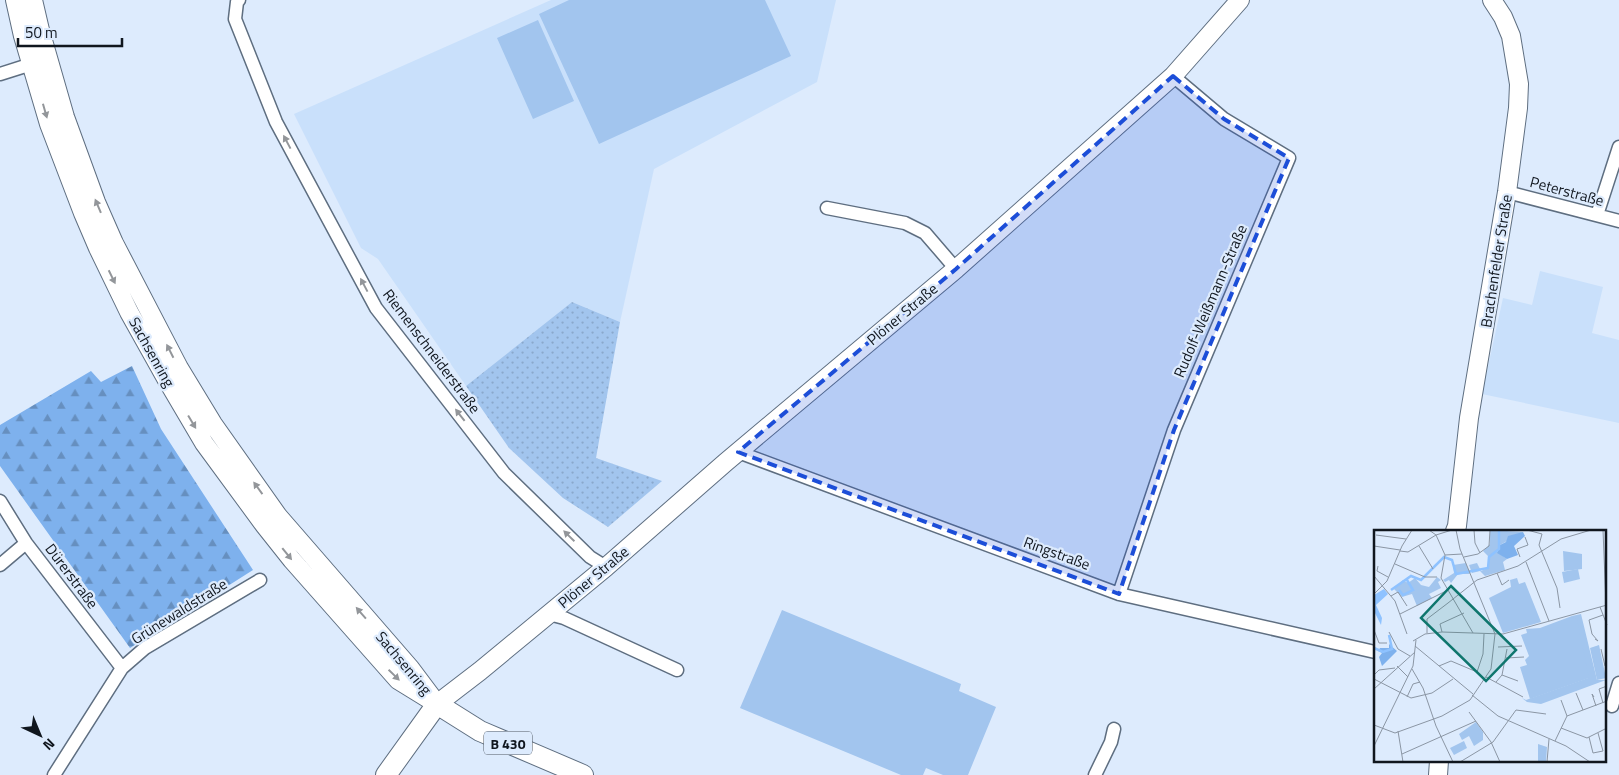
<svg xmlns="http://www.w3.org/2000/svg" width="1619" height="775" font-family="'Titillium Web',sans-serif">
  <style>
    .built { fill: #c9e0fb }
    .grass { fill: url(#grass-dots) }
    .forest { fill: url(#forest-firs) }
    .pitch { fill: #a2c5ee }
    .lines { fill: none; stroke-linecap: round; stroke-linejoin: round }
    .street-casing { stroke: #5e6e80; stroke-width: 15 }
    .secondary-casing { stroke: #5e6e80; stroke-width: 20 }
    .primary-casing { stroke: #5e6e80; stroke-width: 22 }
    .street { stroke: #fff; stroke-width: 12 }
    .secondary { stroke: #fff; stroke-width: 18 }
    .primary { stroke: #fff; stroke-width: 20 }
    .oneway { fill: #93969a }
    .marked { fill: #1d4ed8; fill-opacity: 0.2; stroke: #1d4ed8; stroke-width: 4; stroke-dasharray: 10 6; stroke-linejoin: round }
    .labels { text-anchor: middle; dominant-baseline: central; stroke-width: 4.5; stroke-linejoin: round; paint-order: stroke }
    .shield { fill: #ddebfd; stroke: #4e5661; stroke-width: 1 }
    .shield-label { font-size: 14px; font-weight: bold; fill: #10161e }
    .street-label { font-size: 15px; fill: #10161e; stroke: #ddebfd }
    .inset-river { fill: none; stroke: #8ec2ff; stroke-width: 2.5 }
    .inset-road { fill: none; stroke: #8b96a4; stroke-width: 1 }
    .view { fill: #0f766e; fill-opacity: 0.15; stroke: #0f766e; stroke-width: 2.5 }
    .inset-edge { fill: none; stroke: #10161e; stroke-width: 2.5 }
  </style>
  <defs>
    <pattern id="grass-dots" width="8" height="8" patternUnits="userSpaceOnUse" patternTransform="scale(1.25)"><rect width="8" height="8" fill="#a2c5ee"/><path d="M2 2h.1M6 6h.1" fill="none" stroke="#8aa8cc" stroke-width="1.8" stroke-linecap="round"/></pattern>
    <pattern id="forest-firs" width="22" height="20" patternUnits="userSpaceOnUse" patternTransform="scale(1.25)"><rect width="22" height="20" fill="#7eb1ed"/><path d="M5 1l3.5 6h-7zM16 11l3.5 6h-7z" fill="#668fbf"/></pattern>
  </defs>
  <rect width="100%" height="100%" fill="#ddebfd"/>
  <path class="built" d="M551,0H836L817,82L654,169L620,322L572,302L466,386L378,259L361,248L294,114Z
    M1540,271L1603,287L1592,333L1619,340V423L1482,394L1503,298L1532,305Z"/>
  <path class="grass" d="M572,302L620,322L596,458L662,481L608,527L563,498L509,448L466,386Z"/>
  <path class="forest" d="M132,366L161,429L253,570L130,648L0,466V425L91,371L101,382Z"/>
  <path class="pitch" d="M569,0H765L791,56L599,144L539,14Z
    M538,20L574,101L533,119L497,38Z
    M782,610L961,684L959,691L996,707L968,775H943L926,768L923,775H901L740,708Z"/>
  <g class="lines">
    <g class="street-casing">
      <path id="street" d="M239,0L237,2L235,19L276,122L376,308L504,473L590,557L606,567
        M0,74L38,62
        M1507,192L1619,221
        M827,208L905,223L925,233L956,269
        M1597,215L1619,147
        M738,452L1119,594L1375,652
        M0,501L26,543L122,668
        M0,565L26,543
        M1119,594L1174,430L1289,158L1224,119L1173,76
        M549,614L564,618L677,670
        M1612,706L1619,683
        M54,775L122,668L145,648L260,580
        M1095,775L1111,742L1114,729"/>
    </g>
    <g class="secondary-casing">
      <path id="secondary" d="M15,0L23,36L49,124L83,213L98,248L129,312L167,380L204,443L265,526L292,560L398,680L437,704
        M33,0L40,30L65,117L96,202L114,243L179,368L213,424L278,516L410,668L431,696
        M1455,531L1457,526L1469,418L1507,192L1518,108L1519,84L1511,36L1503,17L1492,0
        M437,704L480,671L606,567L726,462L956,269L1173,76L1240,0
        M1438,775L1439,761"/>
    </g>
    <g class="primary-casing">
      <path id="primary" d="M386,775L437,704L480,731L583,775"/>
    </g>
    <use href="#street" class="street"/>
    <use href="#secondary" class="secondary"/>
    <use href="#primary" class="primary"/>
  </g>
  <defs><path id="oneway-solid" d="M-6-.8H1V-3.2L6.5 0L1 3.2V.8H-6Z" transform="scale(1.25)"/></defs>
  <g class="oneway">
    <use href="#oneway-solid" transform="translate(45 111) rotate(74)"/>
    <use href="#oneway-solid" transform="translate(287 142) rotate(-118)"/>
    <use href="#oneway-solid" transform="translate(98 206) rotate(-113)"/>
    <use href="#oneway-solid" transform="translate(112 277) rotate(64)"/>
    <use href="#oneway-solid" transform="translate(364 285) rotate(-118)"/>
    <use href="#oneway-solid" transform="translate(170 351) rotate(-117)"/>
    <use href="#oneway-solid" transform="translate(460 415) rotate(-128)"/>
    <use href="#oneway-solid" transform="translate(192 422) rotate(59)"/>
    <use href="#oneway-solid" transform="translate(258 488) rotate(-126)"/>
    <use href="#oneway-solid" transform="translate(569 536) rotate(-136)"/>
    <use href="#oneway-solid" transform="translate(287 554) rotate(51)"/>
    <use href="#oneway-solid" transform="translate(361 613) rotate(-131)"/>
    <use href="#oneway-solid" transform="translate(394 675) rotate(44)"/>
  </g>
  <path class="marked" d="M1173,76L1224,119L1289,158L1174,430L1119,594L738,452L956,269Z"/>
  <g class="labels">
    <rect class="shield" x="484" y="731.5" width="48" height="23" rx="4"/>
    <g class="shield-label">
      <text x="508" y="743">B 430</text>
    </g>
    <g class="street-label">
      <text transform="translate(1567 191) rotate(15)">Peterstraße</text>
      <text transform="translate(1496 261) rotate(-81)">Brachenfelder Straße</text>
      <text transform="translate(1210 301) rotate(-67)">Rudolf-Weißmann-Straße</text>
      <text transform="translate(902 314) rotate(-40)">Plöner Straße</text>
      <text transform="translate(432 351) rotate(53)">Riemenschneiderstraße</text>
      <text transform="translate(152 352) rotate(61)">Sachsenring</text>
      <text transform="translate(1057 553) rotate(20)">Ringstraße</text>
      <text transform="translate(72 576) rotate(53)">Dürerstraße</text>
      <text transform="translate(593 577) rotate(-40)">Plöner Straße</text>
      <text transform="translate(179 611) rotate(-32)">Grünewaldstraße</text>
      <text transform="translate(404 663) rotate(50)">Sachsenring</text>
    </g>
  </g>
  <g transform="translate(1374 530)">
    <rect width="232" height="232" fill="#ddebfd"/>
    <path d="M116,0L149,2L126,15L123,22L133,29L129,32L131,40L111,46L106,41L98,43L95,35L103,33L107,41L114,38L115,27L109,21L116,14ZM189,21L208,24V39L190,41ZM92,33L96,44H84L77,53L75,50L71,52L69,50L80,43L79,35ZM63,47L67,50L64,52L67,58L55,64L58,68L43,76L38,64L28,67L20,59L29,50L34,53L41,48L47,55L55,57ZM207,84L223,150H232L167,174L153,172L148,168L152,170L214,148L198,86ZM102,192L109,202V210L100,216L95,206L88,210L85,204Z" fill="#a2c5ee"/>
    <path d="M149,2L151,6L140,16L144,25L133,29L123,23L126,15L132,12L134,6ZM15,114L23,121L8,136L5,127L8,123L4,121L6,118H15Z" fill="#7eb1ed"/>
    <path d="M143,48L145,54L151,52L167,92L129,103L115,68L137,57L136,50ZM198,86L203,90L215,148L156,169L146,137L153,135L151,130L155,126L147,105L153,103L152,99L166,98Z" fill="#a2c5ee"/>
    <path d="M225,115L232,148L223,150L216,118ZM164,214L173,217L172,232H164Z" fill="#a2c5ee"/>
    <path d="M204,39L206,49L190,53L188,42ZM90,211L93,218L80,225L76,218Z" fill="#a2c5ee"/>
    <path d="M10,59L14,64L2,75L8,88L7,95L0,81V65Z" fill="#8ec2ff"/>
    <path class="inset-river" d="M17,60L37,46L47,50L70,27L78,30L82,44L114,38L115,27L125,19V0M25,60L29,65L39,60L33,50M0,118L9,122L18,119L15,105"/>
    <path class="inset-road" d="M55,0L62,5L71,25L67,48L99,103M100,0L101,13L106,23M153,0L168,4L165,15L183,58L186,78M229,0L232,75M2,5L32,9M0,16L26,20M45,16L59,39M26,21L34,22L62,5L78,0M71,25L88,24M90,27L104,24L115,16L116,0M146,27L143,19L154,15L151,7M152,32L175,91M21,34L51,47H63M4,36L3,41L14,47M123,43L128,55L135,50M0,46L21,71L33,104M0,64L13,51L28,16L38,0M17,66L24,62L33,76M74,73L103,50L144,36L187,9L217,0M226,77L233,95M26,84L74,60M0,100L5,113H13M15,102L24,119L36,126M68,102L66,94L90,83M53,103V89L74,73M221,109L224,111L218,104L215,90L229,85M39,111L51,104L68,102L129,104L233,75M41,116L99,164M124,117L148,116M227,119L231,136M132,128L150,127M23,136L34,147M65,136L77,131L103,142L109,124L110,104M38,139L49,158L62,196M0,145L5,140L21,138M128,145L144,151M112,147L149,167M0,149L37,168L58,163L79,149M122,152L128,145L133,119M0,159L41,122M202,163L209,180M98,165L124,186L192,216L216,232M33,167L39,154L46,152M220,167L218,164L222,176M187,170L193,186M229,173L225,159L233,156M95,182L117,212L126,232M0,195L21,203L68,186L96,170L117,139L121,104L86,19L82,0M62,196L79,232M187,198L213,208L233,198M24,201L29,232M215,207L219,223L229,221L224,203M181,211L193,186L233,171M0,216L39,136L42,110M28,224L102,191M86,232L119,212L142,180L172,184M173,232L175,209"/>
    <path class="view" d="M77,56L142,120L112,151L47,88Z"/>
    <rect width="232" height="232" class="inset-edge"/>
  </g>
  <g transform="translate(40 735) rotate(136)" stroke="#ddebfd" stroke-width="4" paint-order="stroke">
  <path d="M0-4L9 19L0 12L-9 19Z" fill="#10161e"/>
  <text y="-8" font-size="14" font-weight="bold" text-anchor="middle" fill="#10161e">N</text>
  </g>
  <path d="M18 38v8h104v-8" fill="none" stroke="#10161e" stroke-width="2.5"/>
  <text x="25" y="38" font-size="15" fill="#10161e" stroke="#ddebfd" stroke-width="4" paint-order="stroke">50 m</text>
</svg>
